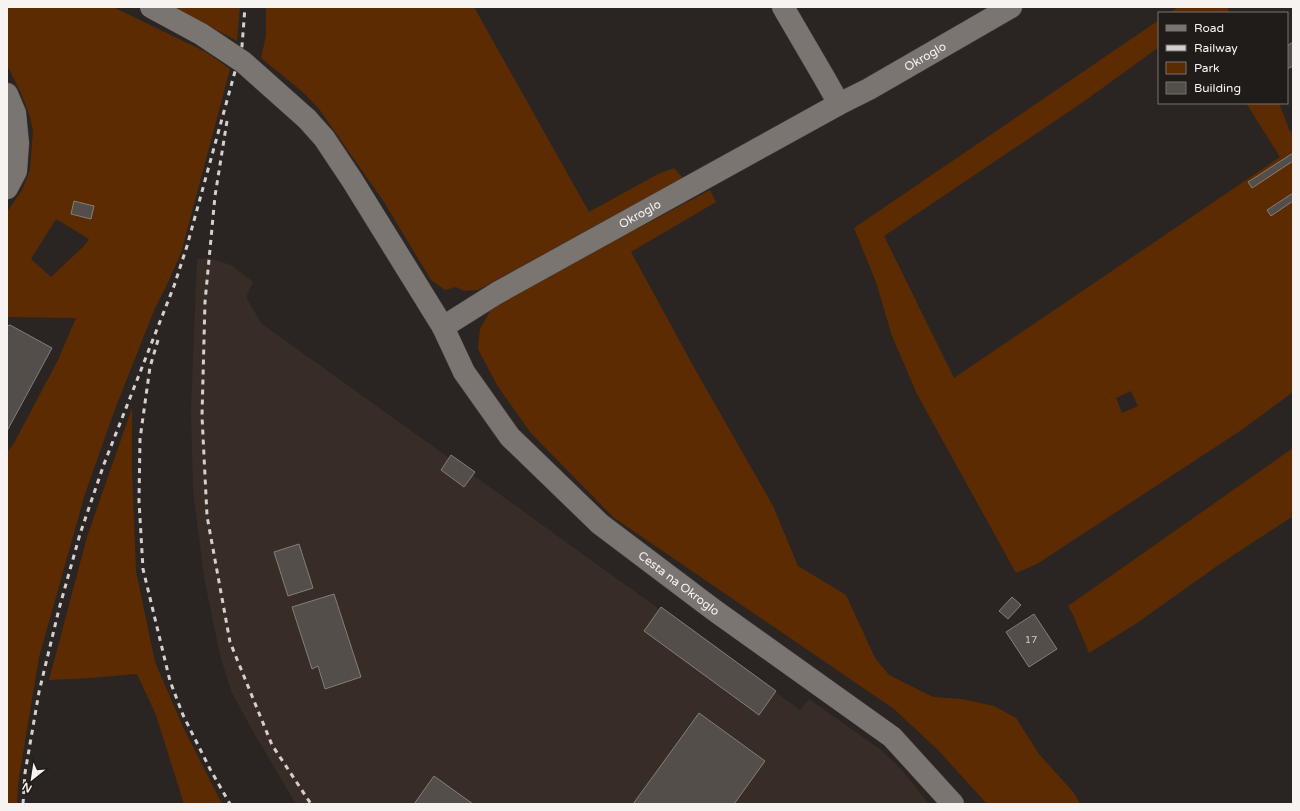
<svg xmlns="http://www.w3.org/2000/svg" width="1300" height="811" font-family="'Varela Round',sans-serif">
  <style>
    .built { fill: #372d26 }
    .green { fill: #5d2b01; fill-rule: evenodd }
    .building { fill: #544e4b; stroke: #847d7a }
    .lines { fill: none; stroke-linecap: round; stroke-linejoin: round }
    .minor-casing { stroke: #45403e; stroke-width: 23 }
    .minor { stroke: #7b7572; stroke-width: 22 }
    .rail { stroke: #d5d0ce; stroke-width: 3; stroke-dasharray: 5 5; stroke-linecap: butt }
    .minor-bridge-casing { stroke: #45403e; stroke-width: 23; stroke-linecap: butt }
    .minor-bridge { stroke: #7b7572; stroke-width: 22 }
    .labels { text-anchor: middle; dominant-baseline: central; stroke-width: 3.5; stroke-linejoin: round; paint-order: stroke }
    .number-label { font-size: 10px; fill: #cecac8 }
    .street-label { font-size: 12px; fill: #f7f3f1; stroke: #201c19 }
  </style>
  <rect width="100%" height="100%" fill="#2a2522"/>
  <path class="built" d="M208,258L231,265L253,282L246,297L261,323L800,710L809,699L881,750L902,770L929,804H296L255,735L231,691L220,655L204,577L193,490L191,410L197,259Z"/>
  <path class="green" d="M7,7H113L206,52L230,69L181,253L165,289L155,308L115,409L85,494L39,657L18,784L17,804H7V452L13,445L58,360L76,318L7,317V212L22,190L30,170L33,131L30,117L21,93L7,65ZM56,219L89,239L85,245L51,277L31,259Z
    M174,7H240L237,41Z
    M266,7H474L589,212L658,174L674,168L683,178L478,290L464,291L456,287L445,290L431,280L384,202L319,109L304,93L261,58L266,36Z
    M1178,7H1227L1230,13H1169Z
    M1159,20V47L1086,100L884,236L954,378L1280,157L1246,103H1279L1289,129L1293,134V392L1243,429L1037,564L1016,573L917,394L892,336L876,282L854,228ZM1131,391L1138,406L1122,413L1116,398Z
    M710,190L716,202L631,252L696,371L773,506L798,566L846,595L875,658L889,675L933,697L962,699L994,706L1016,718L1039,754L1074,793L1080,804H987L939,751L894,709L613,517L530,432L497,385L478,349L480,329L490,311L506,298Z
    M132,408V471L136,571L155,662L183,727L222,804H184L156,715L137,674L91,678L49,680L87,537Z
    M1293,448V516L1217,566L1137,623L1089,653L1073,615L1068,606Z"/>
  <path class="building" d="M1293,42V66L1287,69V46Z
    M1293,153V161L1252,188L1248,182Z
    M1293,193V201L1271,216L1267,210Z
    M74,201L94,206L91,219L71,214Z
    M10,325L52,348L7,431V326Z
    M451,455L475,472L464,487L441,470Z
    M299,544L313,588L288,596L274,552Z
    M334,594L361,677L325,689L318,666L312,669L292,607Z
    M1012,597L1021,605L1008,619L999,611Z
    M661,607L776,691L759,715L644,631Z
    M1034,614L1057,649L1029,667L1006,632Z
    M699,713L765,761L734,804H633Z
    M434,776L473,804H414Z"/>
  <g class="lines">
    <g class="minor-casing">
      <g id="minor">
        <path d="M783,7L825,79L839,104"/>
        <path d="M7,94L15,113L18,143L16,171L7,188"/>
        <path id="s1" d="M307,119L324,138L352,180L443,327L464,372L510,437L600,524L714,610L892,737L953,804"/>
        <path id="s2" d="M443,327L497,293L839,104L869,89L1011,7"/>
      </g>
    </g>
    <use href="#minor" class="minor"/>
    <path class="rail" d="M227,121L215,196L205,302L202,416L207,516L230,642L272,745L311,804
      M158,340L150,367L140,439L139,501L143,569L170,681L183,715L210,769L230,804
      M23,804L25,773L39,692L59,609L80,534L104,464L174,286L187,246L242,46L245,7"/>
    <g class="minor-bridge-casing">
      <path id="minor-bridge" d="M151,7L201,34L243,62L307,119"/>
    </g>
    <use href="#minor-bridge" class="minor-bridge"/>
  </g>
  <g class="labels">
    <g class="number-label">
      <text x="1031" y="640">17</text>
    </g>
    <g class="street-label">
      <text stroke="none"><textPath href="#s2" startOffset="553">Okroglo</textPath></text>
      <text stroke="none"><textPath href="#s2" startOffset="227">Okroglo</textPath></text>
      <text stroke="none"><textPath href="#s1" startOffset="602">Cesta na Okroglo</textPath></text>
    </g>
  </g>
  <rect width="1300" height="811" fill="none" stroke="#f7f3f1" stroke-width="16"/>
  <rect x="1158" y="12" width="130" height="92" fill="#201c19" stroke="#76726f"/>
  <rect x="1166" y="25" width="20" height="6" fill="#7b7572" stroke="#76726f"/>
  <text x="1194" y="32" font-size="12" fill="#f7f3f1">Road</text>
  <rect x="1166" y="45" width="20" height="6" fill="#d5d0ce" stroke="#76726f"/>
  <text x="1194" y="52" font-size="12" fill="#f7f3f1">Railway</text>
  <rect x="1166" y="62" width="20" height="12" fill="#5d2b01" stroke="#76726f"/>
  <text x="1194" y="72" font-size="12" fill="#f7f3f1">Park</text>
  <rect x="1166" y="82" width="20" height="12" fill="#544e4b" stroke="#76726f"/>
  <text x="1194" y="92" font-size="12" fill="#f7f3f1">Building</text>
  <g transform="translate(32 779) rotate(210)" stroke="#201c19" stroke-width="3" paint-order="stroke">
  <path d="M0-3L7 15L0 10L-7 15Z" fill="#f7f3f1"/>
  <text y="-6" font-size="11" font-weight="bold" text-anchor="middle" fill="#f7f3f1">N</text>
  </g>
</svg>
